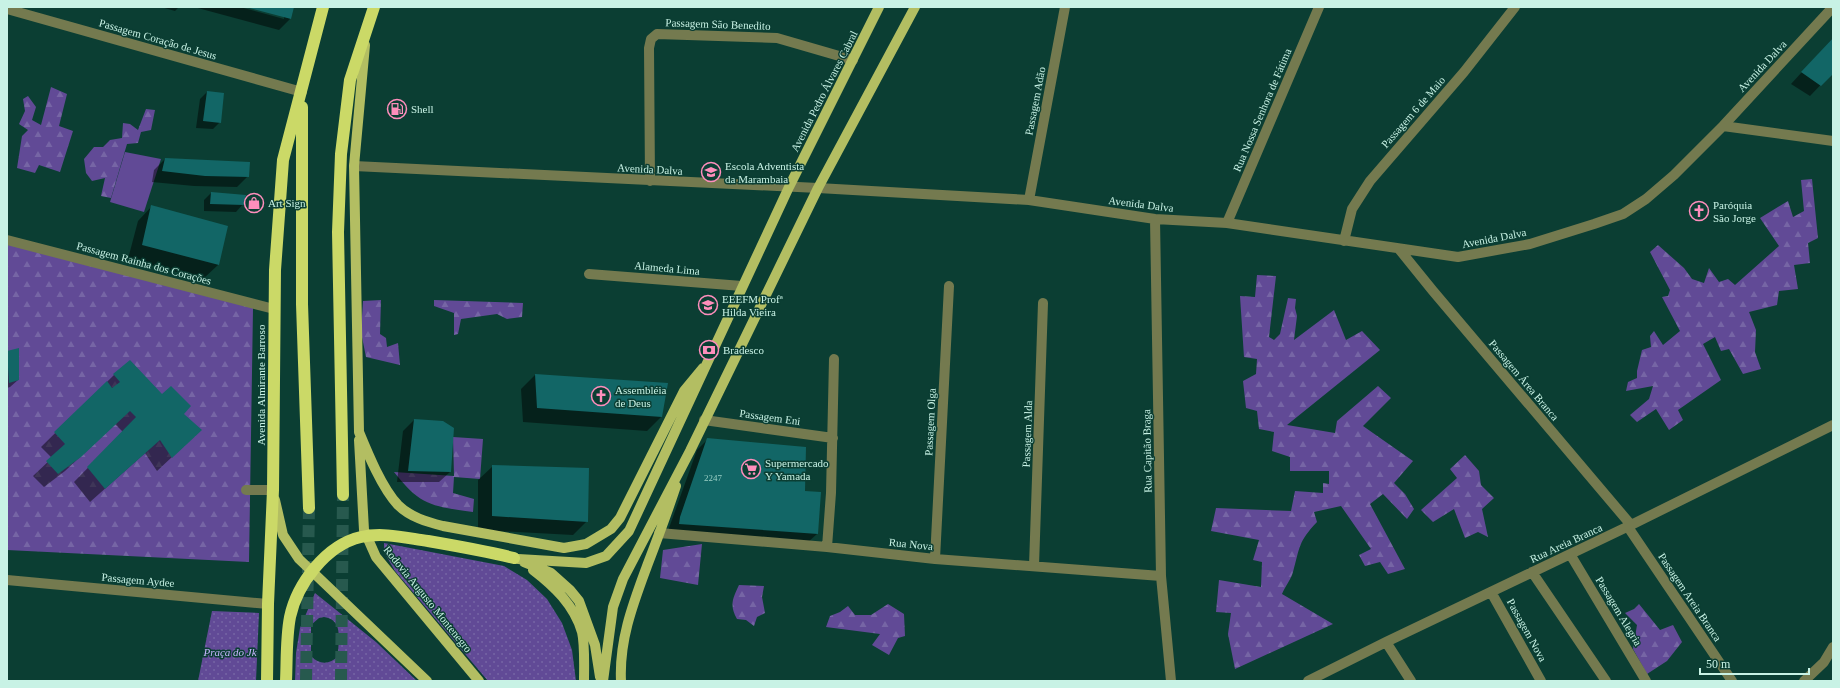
<svg xmlns="http://www.w3.org/2000/svg" width="1840" height="688" font-family="'Times New Roman',serif">
  <style>
    .grass { fill: url(#grass-dots); fill-rule: evenodd }
    .forest { fill: url(#forest-firs) }
    .pitch { fill: #614a96 }
    .shadow { fill: #0007 }
    .building { fill: #126666 }
    .lines { fill: none; stroke-linecap: round; stroke-linejoin: round }
    .highway-tunnel { stroke: #27594e; stroke-width: 12; stroke-dasharray: 12 6; stroke-linecap: butt }
    .minor { stroke: #747a4f; stroke-width: 10 }
    .major { stroke: #b3be62; stroke-width: 10 }
    .highway { stroke: #cbd967; stroke-width: 12 }
    .highway-bridge { stroke: #cbd967; stroke-width: 12 }
    .labels { text-anchor: middle; dominant-baseline: central; stroke-width: 3; stroke-linejoin: round; paint-order: stroke }
    .number-label { font-size: 9px; fill: #9acfc5 }
    .street-label { font-size: 11px; fill: #c8f2e5; stroke: #0b3e33 }
    .poi-label { font-size: 11px; fill: #c8f2e5; stroke: #0b3e33; text-anchor: start }
    .park-label { font-size: 11px; font-style: italic; fill: #c6b5fd; stroke: #0b3e33 }
  </style>
  <defs>
    <pattern id="grass-dots" width="8" height="8" patternUnits="userSpaceOnUse"><rect width="8" height="8" fill="#614a96"/><path d="M2 2h.1M6 6h.1" fill="none" stroke="#7665a5" stroke-width="1.8" stroke-linecap="round"/></pattern>
    <pattern id="forest-firs" width="22" height="20" patternUnits="userSpaceOnUse"><rect width="22" height="20" fill="#614a96"/><path d="M5 1l3.5 6h-7zM16 11l3.5 6h-7z" fill="#7665a5"/></pattern>
  </defs>
  <rect width="100%" height="100%" fill="#0b3e33"/>
  <path class="grass" d="M384,543L504,566L527,580L547,599L562,623L572,650L576,681H488L395,571L384,552Z
    M315,593L376,642L417,681H295L296,653L300,628ZM324,617C344,620 338,640 338,656C330,665 319,665 311,656V625L319,618Z
    M212,611L259,613L256,681H198Z"/>
  <path class="forest" d="M51,87L67,94L59,126L73,131L60,172L39,165L35,173L17,168L22,136L28,130L19,124L25,111L23,99L28,96L36,107L32,120L41,125Z
    M146,109L155,110L151,130L141,132L138,143L127,144L111,198L101,196L105,178L92,181L86,173L84,159L94,147H103L110,140L122,138L123,123L130,124L138,130Z
    M1812,179L1818,238L1808,243L1810,263L1794,265L1798,289L1779,291L1777,305L1749,312L1756,330L1755,352L1761,369L1743,374L1729,349L1721,351L1715,337L1703,344L1721,380L1678,410L1683,420L1669,430L1656,409L1637,422L1630,415L1649,399L1653,386L1626,391L1628,382L1637,378V371L1642,350L1651,347L1650,336L1654,331L1663,345L1680,331L1662,297L1668,296L1670,290L1650,252L1658,245L1684,268L1692,279L1704,283L1709,268L1719,282L1728,279L1735,285L1779,246L1760,218L1788,201L1793,217L1804,211L1801,180Z
    M7,244L253,308L249,562L7,550Z
    M1257,275L1276,276L1269,337L1274,340L1280,334L1288,298L1296,299L1295,308L1297,316L1294,340L1334,310L1346,340L1362,331L1380,350L1287,425L1335,433L1337,421L1378,386L1391,398L1363,426L1413,461L1394,483L1405,494L1414,509L1407,519L1383,494L1370,504L1405,569L1388,574L1380,562L1365,566L1359,555L1371,549L1341,506L1314,512L1317,522C1298,542 1300,547 1293,572C1291,579 1285,587 1282,594L1333,624L1235,669L1228,634L1231,613L1216,612L1219,580L1261,587L1262,562L1253,560L1259,540L1211,531L1216,508L1291,511L1295,491L1323,493V483L1329,484V471H1290V457L1272,451L1274,432L1259,429L1257,411L1246,408L1243,381L1256,374L1257,359L1244,357L1240,296L1255,297Z
    M381,300L380,334L386,338L387,347L398,343L400,365L366,357L361,332L363,301Z
    M434,300L523,303L522,317L507,319L497,314L461,319L458,334L454,335V313L434,306Z
    M453,437L483,439L480,479L454,477L453,493L474,499L473,512C431,506 421,506 394,472L454,476Z
    M1465,455L1479,471L1481,485L1494,498L1482,509L1488,537L1478,532L1465,538L1454,509L1433,522L1421,510L1457,478L1450,469Z
    M702,544L698,585L660,578L663,550Z
    M739,585L764,586L762,597L765,613L757,617L754,626L746,620L737,619C729,605 733,598 739,585Z
    M888,604L904,614L905,636L898,638L889,655L872,645L880,634L826,627L830,616L840,612L848,606L855,615H871Z
    M1639,604L1660,630L1673,625L1682,642L1667,661L1647,674L1633,649L1637,625L1625,613L1634,609Z"/>
  <path class="pitch" d="M125,152L161,159L144,212L110,202Z"/>
  <path class="shadow" d="M161,7H179L175,11Z
    M194,7H240L284,19V16L248,7H293L290,19L279,30Z
    M1833,38V72L1810,96L1791,84Z
    M207,92L220,122L213,129L196,128L200,99Z
    M165,159L248,176L237,187L194,186L152,182L154,170Z
    M211,193L243,204L236,212L204,211V200Z
    M152,206L227,227L218,265L203,279L128,259L138,221Z
    M18,349V380L10,387L7,388V352Z
    M130,361L161,396L201,430L157,471L145,453L90,502L74,482L123,432L115,424L65,471L44,487L33,476L52,458L41,447L114,375Z
    M535,375L666,384L661,417L647,431L523,422L521,389Z
    M414,420L450,472L439,482H397L403,431Z
    M708,439L804,491L817,534L806,544L669,535V528L697,450Z
    M493,466L587,521L573,535L478,530V480Z"/>
  <path class="building" d="M246,7H294L291,19Z
    M1833,38V74L1821,86L1801,72Z
    M207,91L224,93L221,123L203,121Z
    M165,158L250,162L249,177L205,176L162,171Z
    M211,192L246,195L244,205L210,204Z
    M151,205L228,226L219,265L142,245Z
    M19,348V380L9,383L7,351Z
    M130,360L162,394L171,386L191,406L184,414L202,430L172,458L160,440L105,489L87,467L136,417L130,411L81,457L58,474L46,461L65,444L54,432L107,381L112,388L120,382L113,374Z
    M535,374L668,383L662,417L537,408Z
    M414,419L443,421L454,428L451,472L408,471Z
    M707,438L806,447L805,491L821,492L818,534L679,524L680,517Z
    M492,465L589,468L588,522L492,516Z"/>
  <g class="lines">
    <path class="highway-tunnel" d="M306,681L309,508
      M341,681L343,495"/>
    <path class="minor" d="M7,9L302,92
      M1723,126L1833,141
      M354,166L818,188L1029,200L1155,219L1227,223L1458,257L1530,244L1594,224L1623,214L1646,199L1674,175L1723,126L1833,7
      M650,181L649,48L651,39L657,34L777,38L853,60
      M1029,200L1065,7
      M1155,219L1161,576L1171,681
      M1227,223L1319,7
      M7,240L274,309
      M1344,241L1352,209L1370,181L1464,72L1515,7
      M1399,249L1433,291L1631,525
      M589,274L742,286
      M704,420L833,438
      M246,490H273
      M1628,527L1732,681
      M659,533L827,547L935,559L1161,576
      M827,547L831,493L834,359
      M1570,554L1646,681
      M935,559L949,286
      M1034,566L1043,303
      M1532,572L1606,681
      M7,580L268,604
      M1491,592L1541,681
      M1386,642L1411,681
      M1308,681L1386,642L1631,525L1833,425
      M1804,681L1824,662L1833,647"/>
    <path class="major" d="M365,45L354,166L359,432C368,454 382,488 398,505C410,517 427,522 443,526L564,548L586,544L611,529L620,518L684,391L703,368
      M359,440L364,530L376,557L479,681
      M275,500L283,535L299,559L427,681
      M518,559L586,563L606,556L629,531L789,187L879,7
      M524,562L551,573L570,590L579,601L595,645L600,677
      M533,570C554,586 574,605 582,632C585,645 584,666 584,681
      M603,681L613,607L623,579L690,451L818,188L915,7
      M621,681C619,640 633,604 647,566C657,540 667,513 676,486"/>
    <path class="highway" d="M302,107V304L309,508
      M343,495L338,232L341,154L350,80L374,7
      M267,681L268,604L273,490L275,270L283,160L323,7"/>
    <path class="highway-bridge" d="M286,681C287,660 286,638 290,617C297,584 326,545 361,537C383,532 406,538 428,541C457,546 486,551 514,558"/>
  </g>
  <defs>
    <g id="fuel-ring" transform="scale(1)"><circle r="9.5" fill="#0b3e33" stroke="#fe8ebc" stroke-width="1.5"/><path d="M-5.5-6h7V0h2V4h1.3V-2.5L3-4.5l.8-.8L6-3V5H2.5V1h-1V6h-7ZM-4.2-4.7v3.2H.2V-4.7Z" fill="#fe8ebc"/></g>
    <g id="school-ring" transform="scale(1)"><circle r="9.5" fill="#0b3e33" stroke="#fe8ebc" stroke-width="1.5"/><path d="M0-5L7-2L0 1L-7-2ZM-4 1L0 2.5L4 1V4Q0 6-4 4Z" fill="#fe8ebc"/></g>
    <g id="shop-ring" transform="scale(1)"><circle r="9.5" fill="#0b3e33" stroke="#fe8ebc" stroke-width="1.5"/><path d="M-5-2.5h2.3a2.7 3.5 0 0 1 5.4 0H5L5.5 6h-11ZM-1.5-2.5h3a1.5 2.3 0 0 0-3 0Z" fill="#fe8ebc"/></g>
    <g id="church-ring" transform="scale(1)"><circle r="9.5" fill="#0b3e33" stroke="#fe8ebc" stroke-width="1.5"/><path d="M-1.2-6h2.4v3.5h3.3v2.4h-3.3V6h-2.4V-.1h-3.3v-2.4h3.3Z" fill="#fe8ebc"/></g>
    <g id="bank-ring" transform="scale(1)"><circle r="9.5" fill="#0b3e33" stroke="#fe8ebc" stroke-width="1.5"/><path d="M-6-4H6V4H-6ZM0-2.3a2.3 2.3 0 1 0 0 4.6a2.3 2.3 0 1 0 0-4.6Z" fill="#fe8ebc"/></g>
    <g id="supermarket-ring" transform="scale(1)"><circle r="9.5" fill="#0b3e33" stroke="#fe8ebc" stroke-width="1.5"/><path d="M-6-5.5h2.5l.6 2H6L4.5 2H-2.5L-4.4-4H-6ZM-1.5 3.2a1.3 1.3 0 1 0 .1 0ZM3 3.2a1.3 1.3 0 1 0 .1 0Z" fill="#fe8ebc"/></g>
  </defs>
  <g fill-rule="evenodd">
    <use href="#fuel-ring" x="397" y="109"/>
    <use href="#school-ring" x="711" y="172"/>
    <use href="#shop-ring" x="254" y="203"/>
    <use href="#church-ring" x="1699" y="211"/>
    <use href="#school-ring" x="708" y="305"/>
    <use href="#bank-ring" x="709" y="350"/>
    <use href="#church-ring" x="601" y="396"/>
    <use href="#supermarket-ring" x="751" y="469"/>
  </g>
  <g class="labels">
    <g class="number-label">
      <text x="713" y="478">2247</text>
    </g>
    <g class="street-label">
      <text transform="translate(718 24) rotate(2)">Passagem São Benedito</text>
      <text transform="translate(158 39) rotate(16)">Passagem Coração de Jesus</text>
      <text transform="translate(1762 66) rotate(-47)">Avenida Dalva</text>
      <text transform="translate(824 91) rotate(-63)">Avenida Pedro Álvares Cabral</text>
      <text transform="translate(1035 101) rotate(-79)">Passagem Adão</text>
      <text transform="translate(1262 110) rotate(-67)">Rua Nossa Senhora de Fátima</text>
      <text transform="translate(1413 112) rotate(-49)">Passagem 6 de Maio</text>
      <text transform="translate(650 169) rotate(3)">Avenida Dalva</text>
      <text transform="translate(1141 204) rotate(7)">Avenida Dalva</text>
      <text transform="translate(1494 238) rotate(-11)">Avenida Dalva</text>
      <text transform="translate(144 263) rotate(15)">Passagem Rainha dos Corações</text>
      <text transform="translate(667 268) rotate(5)">Alameda Lima</text>
      <text transform="translate(1524 380) rotate(50)">Passagem Área Branca</text>
      <text transform="translate(261 385) rotate(-90)">Avenida Almirante Barroso</text>
      <text transform="translate(770 417) rotate(8)">Passagem Eni</text>
      <text transform="translate(930 422) rotate(-87)">Passagem Olga</text>
      <text transform="translate(1027 434) rotate(-88)">Passagem Alda</text>
      <text transform="translate(1147 451) rotate(-91)">Rua Capitão Braga</text>
      <text transform="translate(1566 543) rotate(-25)">Rua Areia Branca</text>
      <text transform="translate(911 544) rotate(6)">Rua Nova</text>
      <text transform="translate(138 580) rotate(5)">Passagem Aydee</text>
      <text transform="translate(1690 597) rotate(56)">Passagem Areia Branca</text>
      <text transform="translate(428 599) rotate(51)">Rodovia Augusto Montenegro</text>
      <text transform="translate(1619 611) rotate(59)">Passagem Alegria</text>
      <text transform="translate(1527 630) rotate(61)">Passagem Nova</text>
    </g>
    <g class="poi-label">
      <text x="411" y="109">Shell</text>
      <text x="725" y="166">Escola Adventista<tspan x="725" dy="13">da Marambaia</tspan></text>
      <text x="268" y="203">Art Sign</text>
      <text x="1713" y="205">Paróquia<tspan x="1713" dy="13">São Jorge</tspan></text>
      <text x="722" y="299">EEEFM Profª<tspan x="722" dy="13">Hilda Vieira</tspan></text>
      <text x="723" y="350">Bradesco</text>
      <text x="615" y="390">Assembléia<tspan x="615" dy="13">de Deus</tspan></text>
      <text x="765" y="463">Supermercado<tspan x="765" dy="13">Y Yamada</tspan></text>
    </g>
    <g class="park-label">
      <text x="230" y="652">Praça do Jk</text>
    </g>
  </g>
  <rect width="1840" height="688" fill="none" stroke="#c8f2e5" stroke-width="16"/>
  <path d="M1700 668v6h109v-6" fill="none" stroke="#c8f2e5" stroke-width="2"/>
  <text x="1706" y="668" font-size="12" fill="#c8f2e5" stroke="#0b3e33" stroke-width="3" paint-order="stroke">50 m</text>
</svg>
